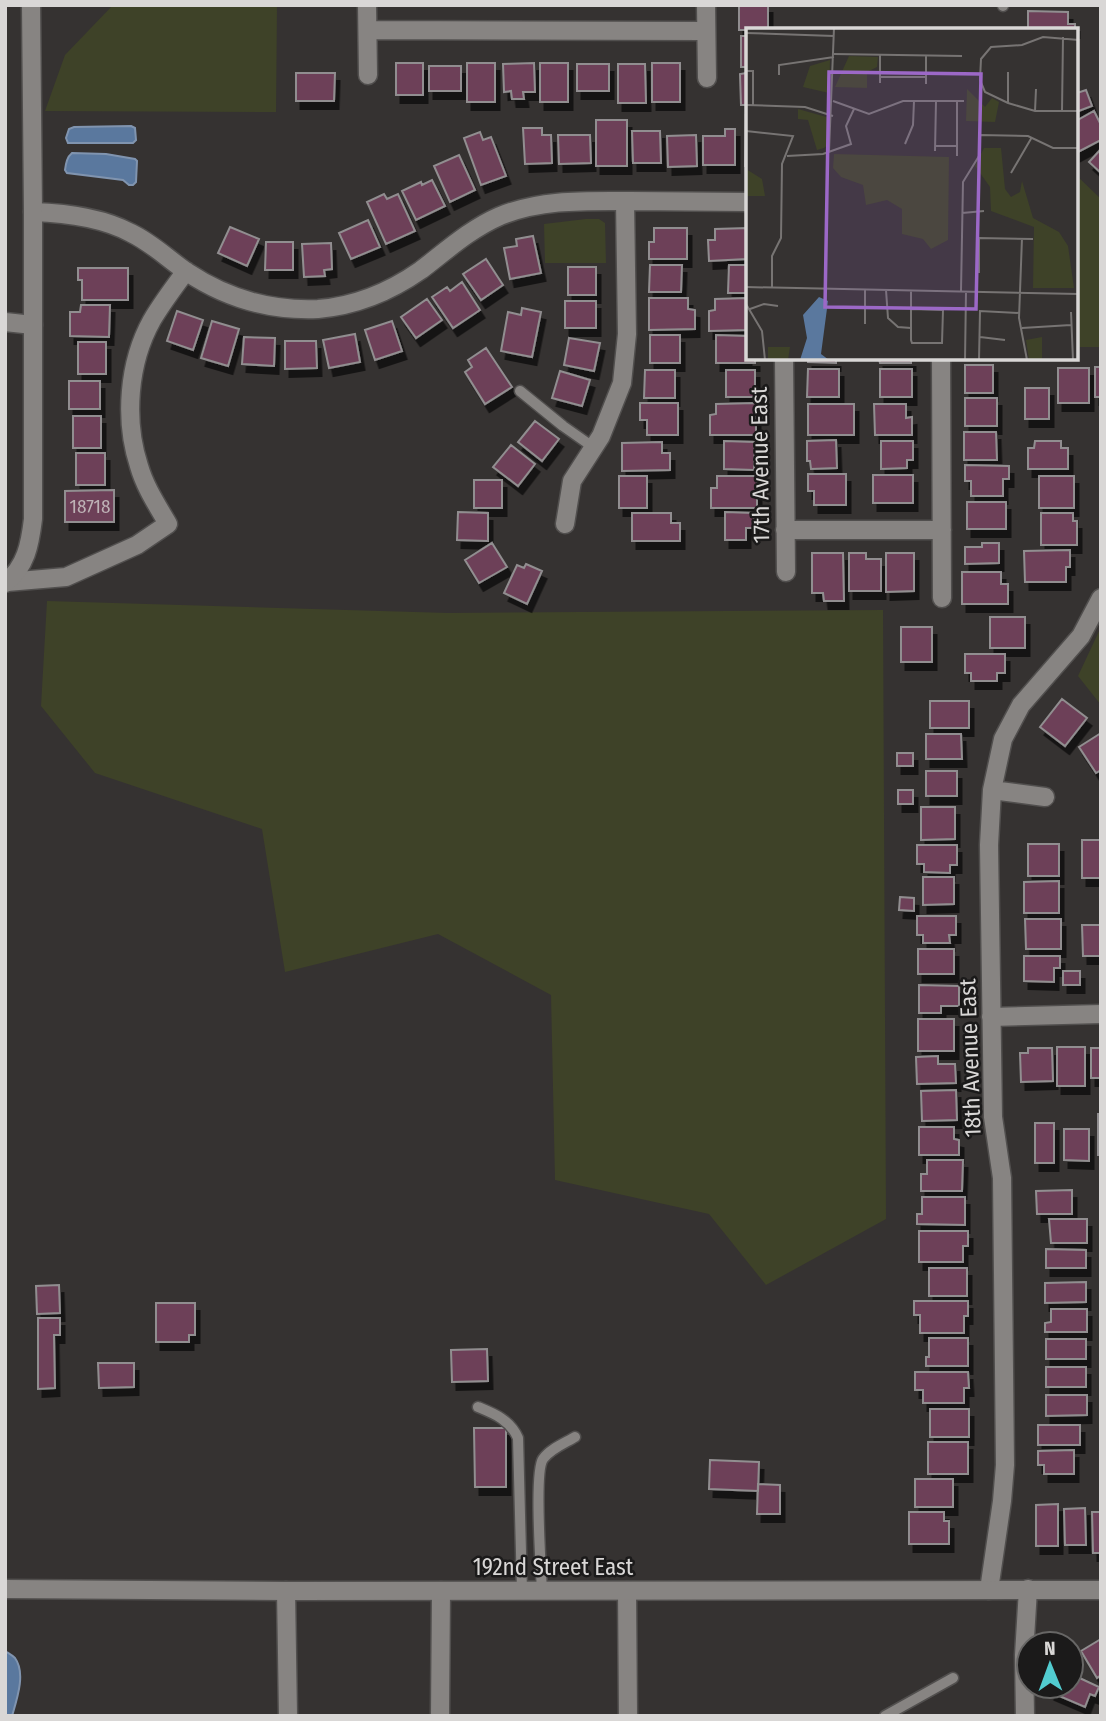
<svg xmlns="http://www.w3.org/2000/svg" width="1106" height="1721" font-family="'Fira Sans Condensed',sans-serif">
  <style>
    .green { fill: #3e4228 }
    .water { fill: #5a789e; stroke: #8094af; stroke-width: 2 }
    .building { fill: #6d4158; stroke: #918e90; stroke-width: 2; filter: url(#shadow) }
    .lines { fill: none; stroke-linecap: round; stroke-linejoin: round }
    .lane-casing { stroke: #514f4e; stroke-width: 13 }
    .street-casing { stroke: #514f4e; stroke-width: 21 }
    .secondary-casing { stroke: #514f4e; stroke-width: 21 }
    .lane { stroke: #878482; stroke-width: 10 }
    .street { stroke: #878482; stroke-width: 18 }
    .secondary { stroke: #878482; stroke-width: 18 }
    .labels { text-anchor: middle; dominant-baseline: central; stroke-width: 5; stroke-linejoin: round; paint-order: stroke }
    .number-label { font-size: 19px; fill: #beb2b6 }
    .street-label { font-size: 23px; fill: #d9d7d6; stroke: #1b1a1a }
    .inset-road { fill: none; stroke: #777473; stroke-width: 2 }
    .view { fill: #9c68c7; fill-opacity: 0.15; stroke: #9c68c7; stroke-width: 3.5 }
    .inset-edge { fill: none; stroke: #d9d7d6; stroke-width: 3.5 }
  </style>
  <defs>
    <filter id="shadow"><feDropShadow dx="4.5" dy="8" stdDeviation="0" flood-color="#0009"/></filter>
  </defs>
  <rect width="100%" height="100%" fill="#353231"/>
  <path class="green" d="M113,5H277L276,112L45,111L65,55Z
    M1076,175L1101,199V347H1076Z
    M586,219H599L605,223L606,263H545L544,224Z
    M5,337H7V529L5,531Z
    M47,601L448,613L883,610L886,1219L766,1285L709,1214L555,1180L551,995L438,934L285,972L262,829L95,773L41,706Z
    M1101,627V705L1078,676Z"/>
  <path class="water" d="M131,126L135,128L136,140L133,143H68L66,138L69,129L74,127Z
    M72,153L106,154L135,159L137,161L136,182L133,185H129L123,180L67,173L65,170C66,163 67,157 72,153Z
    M5,1651C8,1653 12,1655 15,1658C26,1673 17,1699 12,1716H5Z"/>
  <path class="building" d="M739,5H768V30H739Z
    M1028,11L1068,12V24H1075V30H1028Z
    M741,36H747V67H741Z
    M396,63H423V95H396Z
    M467,63H495V102H467Z
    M534,63L535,92H523L524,99H512L511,91L504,92L503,64Z
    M540,63H568V102H540Z
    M652,63H680V102H652Z
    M577,64H609V91H577Z
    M618,64H645L646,103H618Z
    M429,66H461V91H429Z
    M296,73H335L334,101H296Z
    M747,73V105H741L740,74Z
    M1076,90L1077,93L1086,90L1092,106L1076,112Z
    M1094,111L1101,125V140L1076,153V121Z
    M596,120H627V166H596Z
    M746,120H747V166H745Z
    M523,128H542V135H551L552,163L525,164Z
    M725,129H735V165H703V136H725Z
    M632,131H660L661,163H633Z
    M480,132L483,140L491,137L506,176L481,185L464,138Z
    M558,135H590L591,163L559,164Z
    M696,135L697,166L668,167L667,136Z
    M1101,149V173L1089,162Z
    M459,155L475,190L450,202L434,166Z
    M432,180L445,206L416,220L402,191L421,182L422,185Z
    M384,194L387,199L398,194L415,231L386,244L367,202Z
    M368,220L380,247L351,259L339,233Z
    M230,227L259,239L247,266L218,253Z
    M654,228H687V259H649V242H654Z
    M747,228V259L709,261L708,240H715V229Z
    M533,236L541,273L510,279L504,248L517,246L516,239Z
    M266,242H293V270H265Z
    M331,243L332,269L324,270L325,276L304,277L302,244Z
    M486,259L503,285L481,300L463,274Z
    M650,265H682L681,292H649Z
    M729,265H747V293H728Z
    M568,267H596V295H568Z
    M78,268H128V300H82V280H78Z
    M462,282L480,310L453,328L432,297L447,287L450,291Z
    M649,298H688V309L695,310V329L649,330Z
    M747,298V330L709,331V311L715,310V299Z
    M427,299L442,320L416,338L401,317Z
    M565,301H596V328H565Z
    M81,305H110L109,337L70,336V312H80Z
    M522,308L541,312L532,357L501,351L508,312L521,315Z
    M177,311L203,320L193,350L167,341Z
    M212,321L239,329L228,366L201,358Z
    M392,321L402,351L375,360L365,330Z
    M355,334L360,362L329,368L323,340Z
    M650,335H680V363H650Z
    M716,335L747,336V359H755V363H716Z
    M244,337L275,338L274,366L242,364Z
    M569,338L600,343L594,371L564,365Z
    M285,341H316L317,368L285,369Z
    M78,342H106V374H78Z
    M486,348L512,387L485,404L465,372L472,367L468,360Z
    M808,359H836V363L808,362Z
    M879,359H911V363H880Z
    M965,365H993V393H965Z
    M1095,367H1101V397H1095Z
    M1058,368H1089V403H1058Z
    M808,369H839V397H807Z
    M880,369H912V397H880Z
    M645,370H675V398H644Z
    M726,370H755V397H726Z
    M560,371L590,380L582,406L552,398Z
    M69,381H100V409H69Z
    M1025,388H1049V419H1025Z
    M965,398H997V426H965Z
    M640,403H678V435H647V420H640Z
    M756,403V435H710V415L716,414V404Z
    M808,404H854V435H808Z
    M874,404H906V418L912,417V435H875Z
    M73,416H101V448H73Z
    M535,421L559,439L542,461L518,442Z
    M964,432H996L997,460H964Z
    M836,440L837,468L811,469L810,461H807V441Z
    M724,441L755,442L754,470L724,469Z
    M881,441H913V460H907V468L881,469Z
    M1035,441H1061V448H1068V469H1028V448H1034Z
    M662,442V453H670V470L622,471V443Z
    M511,445L535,464L518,486L493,467Z
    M76,453H105V485H76Z
    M965,465L1009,466V479H1003V496H971V481H965Z
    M808,474H846V505H814V491H808Z
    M873,475H913V503H873Z
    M619,476H647V508H619Z
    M717,476H757V508H711V488H717Z
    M1039,476H1074V508H1039Z
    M474,480H502V508H474Z
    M114,490V522H65V491Z
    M967,502H1006V529H967Z
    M458,512L488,513V541L457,540Z
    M725,512L754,513V528H746V540H725Z
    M632,513H671V523H680V541H632Z
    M1041,513H1073V521H1077V545H1041Z
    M492,543L507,567L479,583L465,560Z
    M982,543H999V563L965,564V547H982Z
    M1070,550V567H1066V582H1025L1024,551Z
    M812,553H843L844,601H824L823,593H812Z
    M849,553H866V559H881V591H849Z
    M886,553H914V591L886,592Z
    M526,564L542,571L527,604L504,593L517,565L524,568Z
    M962,572H1001V584H1008V604H962Z
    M990,617H1025V648H990Z
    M901,627H932V662H901Z
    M965,654H1005V673H997V681H971V673H965Z
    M1062,699L1087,718L1065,746L1040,727Z
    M930,701H969V728H930Z
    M1101,733V770L1096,773L1079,747Z
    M926,734H961L962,759H926Z
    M897,753H913V766H897Z
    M926,771H957V796H926Z
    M898,790H913V804H898Z
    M921,807H955V839L921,840Z
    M1082,840H1101V878H1082Z
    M1028,844H1059V876H1028Z
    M917,845H957V865H950V873L924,872V864H917Z
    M923,877H954V904L923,905Z
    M1059,881V913H1024V882Z
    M900,897L914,898V911L899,910Z
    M917,916H956V935H949L950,943H923V935H917Z
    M1025,919H1061V949H1026Z
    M1082,925H1101V956H1083Z
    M918,949H954V974H918Z
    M1024,956H1060V968H1054V982L1024,981Z
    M1063,971H1080V985H1063Z
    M919,985L959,986V1006H941V1013H919Z
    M918,1019H954V1051H918Z
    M1057,1047H1085V1086H1057Z
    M1028,1048H1052L1053,1081L1021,1082L1020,1053H1028Z
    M1091,1048H1101V1078H1091Z
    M938,1056V1064H955L956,1083L917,1084L916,1057Z
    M956,1090L957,1120L922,1121L921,1091Z
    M1098,1114H1101V1155H1098Z
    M1035,1123H1054V1163H1035Z
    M919,1127H954V1139L959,1140V1155H919Z
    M1064,1129H1089V1161L1064,1160Z
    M927,1160H963L962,1191H921V1174H927Z
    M1072,1190V1214H1037L1036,1191Z
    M922,1197H965V1225L917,1224V1214H922Z
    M1049,1219H1087V1243H1051Z
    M919,1231H968V1246H963V1262H919Z
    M1046,1249L1086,1250V1268H1046Z
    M929,1268H967V1296H929Z
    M1086,1282V1302L1045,1303V1283Z
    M59,1285L60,1313L37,1314L36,1286Z
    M914,1301H968V1316H964V1333H920V1315H914Z
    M156,1303H195V1335H189V1342H156Z
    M1051,1309H1087V1332H1045V1323L1051,1322Z
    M38,1318H60V1335H54L55,1388L38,1389Z
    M929,1338H968V1366H926V1357H929Z
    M1046,1339H1086V1359H1046Z
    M487,1349L488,1381L452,1382L451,1350Z
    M98,1363H134V1387L99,1388Z
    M1046,1367H1086V1387H1046Z
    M915,1372H968L969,1388H964V1403H923V1390H915Z
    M1046,1395H1087V1415L1046,1416Z
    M930,1409H969V1437H930Z
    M1038,1425H1080V1445H1038Z
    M474,1428H506V1487H475Z
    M928,1442H968V1474H928Z
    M1074,1450V1474H1044V1465H1038V1451Z
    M710,1460L759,1462L758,1491L709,1489Z
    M915,1479H953V1507H915Z
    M758,1484L780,1485V1514H757Z
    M1058,1504V1546H1036V1505Z
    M1085,1508L1086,1545H1065L1064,1509Z
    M909,1512H944V1521H949V1544H909Z
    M1092,1512H1101V1553H1093Z
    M1101,1639V1675L1097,1678L1081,1651Z
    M1071,1674L1099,1687L1095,1696L1090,1694L1085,1707L1050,1692L1053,1686H1071Z"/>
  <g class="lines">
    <g class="lane-casing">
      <path id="lane" d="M1003,6V5
        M520,391L563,426L593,447
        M478,1407C495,1414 510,1420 518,1438L522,1591
        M542,1591C541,1570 534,1472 543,1459C550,1449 565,1443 575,1437
        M885,1716L953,1678"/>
    </g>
    <g class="street-casing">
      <path id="street" d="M367,5L368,75
        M706,5L707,78
        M368,30L706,31
        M33,212C66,213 101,217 131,233C152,243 168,259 187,272C226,298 271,311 318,309C355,306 391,291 421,270C446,251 470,229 500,216C542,199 586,201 630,201C669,201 708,202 747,202
        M5,322L33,325
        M784,359L786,572
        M941,359L942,598
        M565,524L572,481L601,436L622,383L627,334L625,201
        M785,530H942
        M7,582L66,577L137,545L168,524C157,505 145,487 139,466C124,420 128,363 152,320C162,303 174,287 186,271
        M992,790L1045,797
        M991,1017L1101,1014
        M989,1590L1002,1501L1005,1465L1002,1178L993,1117L989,845L992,790L1003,739L1021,705L1081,636L1101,598
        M286,1591L288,1716
        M627,1591L628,1716
        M440,1716L441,1591
        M1025,1716L1024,1655L1028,1589"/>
    </g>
    <g class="secondary-casing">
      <path id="secondary" d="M5,583C26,567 30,544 33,519V212L31,5
        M5,1589L286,1591L1101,1590"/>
    </g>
    <use href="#lane" class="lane"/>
    <use href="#street" class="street"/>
    <use href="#secondary" class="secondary"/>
  </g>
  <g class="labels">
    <g class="number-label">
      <text x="90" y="506">18718</text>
    </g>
    <g class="street-label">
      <text transform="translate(760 465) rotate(-91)">17th Avenue East</text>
      <text transform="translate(970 1058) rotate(-92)">18th Avenue East</text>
      <text x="553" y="1567">192nd Street East</text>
    </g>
  </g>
  <g transform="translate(746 28)">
    <rect width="332" height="332" fill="#353231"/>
    <path d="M103,28L132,29L131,39L121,44V60L89,59ZM84,32L83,65L57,59L64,38ZM221,61L239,79L246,70L253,74L249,94L220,93ZM52,81L84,90L83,116L78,120L71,122L62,92L52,91ZM238,120H255L259,161L265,169L274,164L276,153L287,190L313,204L322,218L328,260H287L288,199L245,183L244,159L229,138ZM88,126L203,129L202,212L185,221L177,211L156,206V181L141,172L120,177L117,157L95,149L87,140ZM0,141L16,151L19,168H0ZM296,309V332H283L280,312ZM22,319H44L42,332H22Z" fill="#3e4228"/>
    <path d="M73,269L82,273L75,326L83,332H54L61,310L57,287Z" fill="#5a789e"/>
    <path class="inset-road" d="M0,5L88,8M333,12L297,9L276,17L245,19L235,31L234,52L239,64L262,75L289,83H333M88,26L216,28M0,43H7V78M262,44V75M33,47V37L88,29M134,49H180M134,55V26M180,56V27M87,73L123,86L157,73H218M0,77L59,79L87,88M289,83L290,61M316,83L317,9M0,103L47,108L36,136L35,210L26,228V260M159,116L167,97L168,73M189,118H211M83,123L88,0M189,123L190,73M41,128L77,126L105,116L100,98L108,81M211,128V73M265,145L286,109M216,185L238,183M276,210L273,290L281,332M233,245V210L287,211M0,259L333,266M119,262V296M140,262L142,290L152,299L165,300M215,263L217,154L233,128L234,107L282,108L307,120H333M0,276L16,303L19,332M4,281L18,276L32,278M165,281L197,282L196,315H166L165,312V262M325,284L327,332M276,300L325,297M234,309L259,312M219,332L220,263M233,332L234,283L273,285"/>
    <path class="view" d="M83,44L235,46L230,281L79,279Z"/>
    <rect width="332" height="332" class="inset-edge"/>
  </g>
  <rect width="1106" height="1721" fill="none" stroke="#d9d7d6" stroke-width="14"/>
  <g transform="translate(1050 1665) rotate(359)"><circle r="33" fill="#1b1a1a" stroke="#676665" stroke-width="2"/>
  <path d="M0-5L12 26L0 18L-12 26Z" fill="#52ccd0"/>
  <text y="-10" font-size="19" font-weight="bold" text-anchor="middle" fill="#d9d7d6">N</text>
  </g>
</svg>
